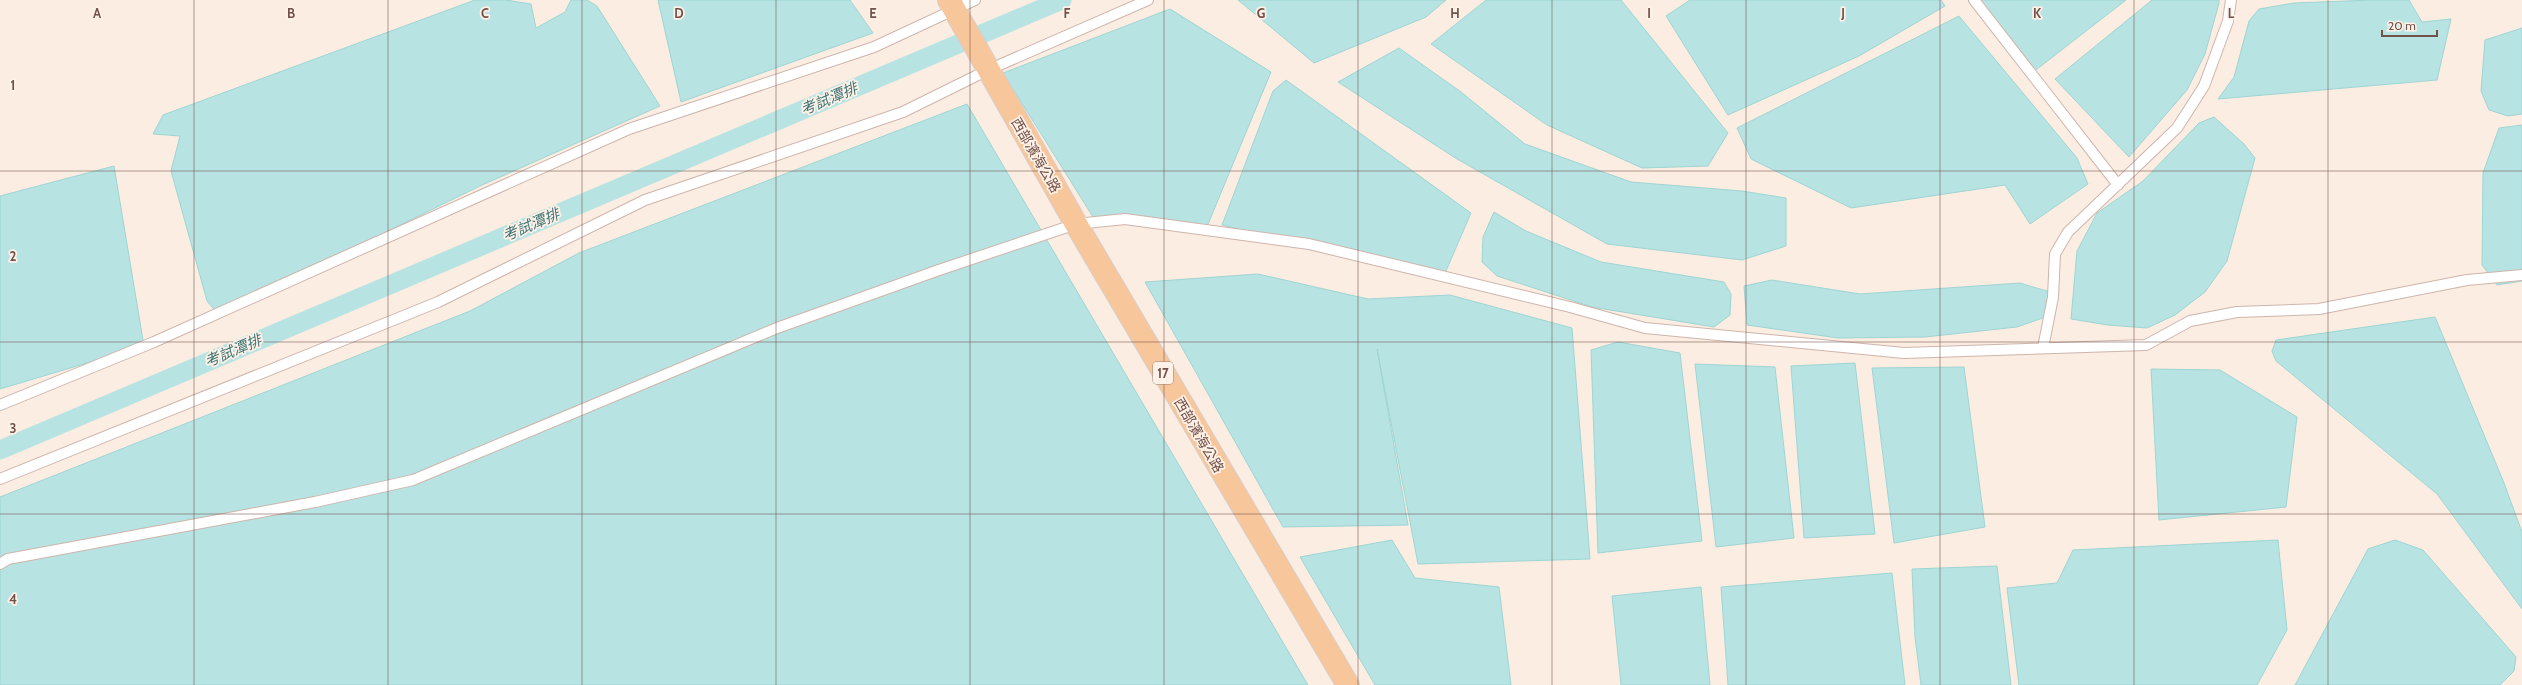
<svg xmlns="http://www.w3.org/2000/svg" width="2522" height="685" font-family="Cabin,'Noto Sans TC',sans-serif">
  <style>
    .water { fill: #b7e3e2; stroke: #9ed5d4 }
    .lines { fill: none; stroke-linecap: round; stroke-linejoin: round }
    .canal { stroke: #b7e3e2; stroke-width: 19 }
    .service-casing { stroke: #ceb5ac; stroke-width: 12 }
    .primary-casing { stroke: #d7cecc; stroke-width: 24 }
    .service { stroke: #fff; stroke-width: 10 }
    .primary { stroke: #f8c69b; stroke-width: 22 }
    .grid { fill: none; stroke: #715149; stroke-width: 1; stroke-opacity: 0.55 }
    .labels { text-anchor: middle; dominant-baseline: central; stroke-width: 3.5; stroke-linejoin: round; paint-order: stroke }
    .shield { fill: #fef1e7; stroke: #9b8178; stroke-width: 1 }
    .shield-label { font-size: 13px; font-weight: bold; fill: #715149 }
    .street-label { font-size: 14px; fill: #715149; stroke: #fef1e7 }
    .water-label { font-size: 15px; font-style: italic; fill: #3e7676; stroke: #fef1e7 }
    .grid-label { font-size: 13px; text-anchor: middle; font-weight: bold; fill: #715149; stroke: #fef1e7; stroke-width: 3.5; stroke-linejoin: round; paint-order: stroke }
  </style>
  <rect width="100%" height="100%" fill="#fbede1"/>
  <path class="water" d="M475,0H506L531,4L536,28L565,12L571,0H587L597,6L660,106L480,186L218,314L207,301L171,171L180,136L153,134L163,115Z
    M658,0H850L873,33L681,102Z
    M1238,0H1446L1426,17L1314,63Z
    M1486,0H1621L1728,133L1708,166L1642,168L1547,125L1431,44Z
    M1690,0H1941L1945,6L1859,56L1728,115L1666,16Z
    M1969,0H2126L2028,76Z
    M2152,0H2219V3L2205,54L2187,90L2129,157L2055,79Z
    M2371,0H2409L2422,22L2451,19L2437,80L2218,99L2234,77L2249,21L2259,9L2294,3Z
    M1170,9L1271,72L1206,229L1093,217L1003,73Z
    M1959,16L2077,158L2088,184L2030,224L2005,185L1851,208L1751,159L1737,128Z
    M2522,28V114L2508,116L2489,110L2481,91L2485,40Z
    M1399,48L1461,92L1525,144L1631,182L1742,191L1786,198V246L1742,260L1607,244L1457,159L1338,82Z
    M1286,80L1471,213L1443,278L1222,225L1273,91Z
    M967,104L1308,685H0V497L470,311L579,253Z
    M2214,117L2244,144L2255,158L2227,261L2205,292L2175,315L2147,328L2108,325L2071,319L2077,251L2097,213L2143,181L2199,123Z
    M2522,125V281L2497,285L2482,265L2483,173L2499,128Z
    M114,166L144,346L0,389V196Z
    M1494,212L1526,231L1601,262L1724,282L1731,294L1730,315L1714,327L1592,307L1497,276L1482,262L1483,237Z
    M1258,274L1368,299L1450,295L1572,328L1590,559L1418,564L1377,349L1408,525L1283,527L1145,282Z
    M1772,280L1860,294L2020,283L2050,292L2054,314L2017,327L1925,337L1838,338L1747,325L1744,286Z
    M2435,317L2504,483L2522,532V609L2437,494L2276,361L2272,351L2276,340Z
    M1618,342L1680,353L1702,541L1598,553L1591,350Z
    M1855,363L1875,534L1804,538L1791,366Z
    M1695,364L1775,367L1794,538L1716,547Z
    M1964,367L1985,527L1894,543L1872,368Z
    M2151,369L2220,370L2297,417L2286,507L2159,520Z
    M1392,540L1415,578L1499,587L1511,685H1375L1300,557Z
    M2278,540L2287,630L2257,685H2019L2007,588L2057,583L2073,550Z
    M2395,540L2423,550L2516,657L2514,671L2500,685H2295L2368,549Z
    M1997,566L2011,685H1921L1915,637L1912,569Z
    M1892,573L1905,685H1728L1721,587Z
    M1701,587L1710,685H1621L1612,596Z"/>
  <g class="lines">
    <path class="canal" d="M0,450L1062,0"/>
    <g class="service-casing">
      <path id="service" d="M1974,0L2118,185
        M2043,348L2053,297L2055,254L2068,232L2177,128L2204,86L2228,21L2231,0
        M0,405L154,342L629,129L874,47L975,0
        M0,479L438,302L645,200L903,112L988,70L1148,0
        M0,564L8,559L315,502L413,480L777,328L939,270L1076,224L1125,219L1309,244L1570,307L1645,328L1904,353L2146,345L2190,321L2237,312L2319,309L2467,280L2522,275"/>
    </g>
    <g class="primary-casing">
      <path id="primary" d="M949,0L1076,224L1348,685"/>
    </g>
    <use href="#service" class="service"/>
    <use href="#primary" class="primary"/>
  </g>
  <path class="grid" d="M194,0V685M388,0V685M582,0V685M776,0V685M970,0V685M1164,0V685M1358,0V685M1552,0V685M1746,0V685M1940,0V685M2134,0V685M2328,0V685M0,171H2522M0,342H2522M0,514H2522"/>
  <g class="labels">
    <rect class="shield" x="1153" y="362" width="20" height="22" rx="3"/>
    <g class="shield-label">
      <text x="1163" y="373">17</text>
    </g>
    <g class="street-label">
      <text transform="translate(1036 155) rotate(60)">西部濱海公路</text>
      <text transform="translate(1199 435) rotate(60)">西部濱海公路</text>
    </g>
    <g class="water-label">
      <text transform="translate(829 99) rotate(-23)">考試潭排</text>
      <text transform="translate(531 225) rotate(-23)">考試潭排</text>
      <text transform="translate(233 351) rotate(-23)">考試潭排</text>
    </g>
  </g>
  <g class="grid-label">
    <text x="97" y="18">A</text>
    <text x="291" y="18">B</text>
    <text x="485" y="18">C</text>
    <text x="679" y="18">D</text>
    <text x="873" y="18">E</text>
    <text x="1067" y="18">F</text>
    <text x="1261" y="18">G</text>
    <text x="1455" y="18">H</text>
    <text x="1649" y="18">I</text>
    <text x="1843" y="18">J</text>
    <text x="2037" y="18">K</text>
    <text x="2231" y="18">L</text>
    <text x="13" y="90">1</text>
    <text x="13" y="261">2</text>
    <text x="13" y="433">3</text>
    <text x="13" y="604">4</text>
  </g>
  <path d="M2382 30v6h55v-6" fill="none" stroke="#715149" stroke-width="2"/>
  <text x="2388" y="30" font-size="12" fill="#715149" stroke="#fef1e7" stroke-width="3" paint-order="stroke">20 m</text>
</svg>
